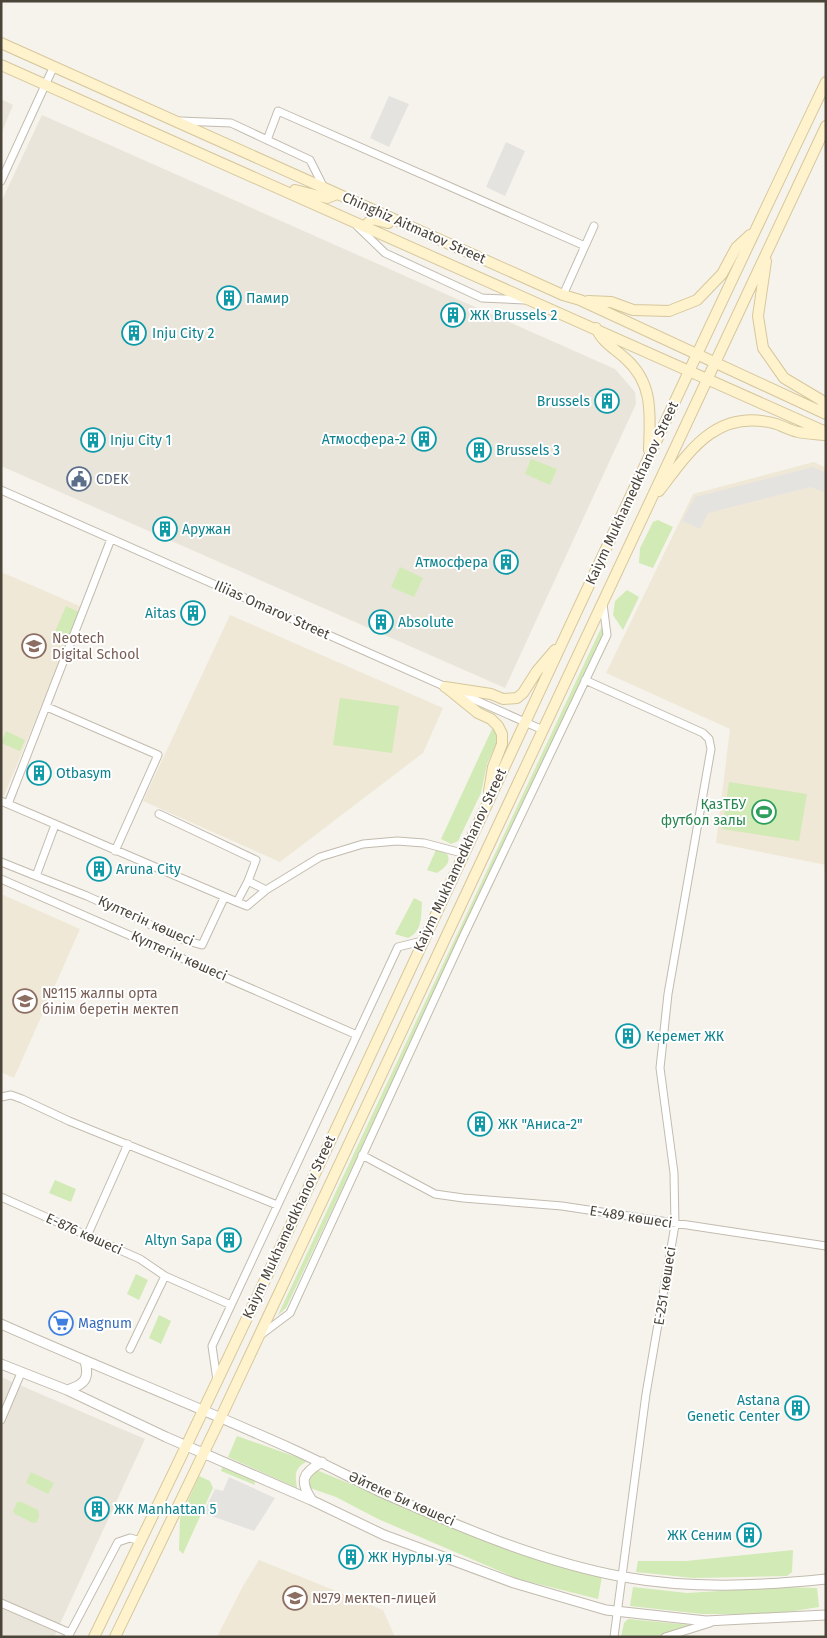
<svg xmlns="http://www.w3.org/2000/svg" width="827" height="1638" font-family="'Fira Sans',sans-serif">
  <style>
    .residential { fill: #eae5da }
    .education { fill: #efe8d6 }
    .green { fill: #d2eab5 }
    .parking { fill: #e5e3e0 }
    .lines { fill: none; stroke-linecap: round; stroke-linejoin: round }
    .minor-casing { stroke: #c2bbae; stroke-width: 9 }
    .tertiary-casing { stroke: #c2bbae; stroke-width: 11 }
    .secondary-casing { stroke: #d6c79b; stroke-width: 12 }
    .minor { stroke: #fff; stroke-width: 7 }
    .tertiary { stroke: #fff; stroke-width: 9 }
    .secondary { stroke: #fff3cd; stroke-width: 10 }
    .labels { text-anchor: middle; dominant-baseline: central; stroke-width: 4; stroke-linejoin: round; paint-order: stroke }
    .street-label { font-size: 14px; fill: #4b4439; stroke: #fff }
    .culture-label { font-size: 14px; fill: #0d838f; stroke: #fff; text-anchor: start }
    .service-label { font-size: 14px; fill: #4e5e75; stroke: #fff; text-anchor: start }
    .education-label { font-size: 14px; fill: #785e54; stroke: #fff; text-anchor: start }
    .leisure-label { font-size: 14px; fill: #27864d; stroke: #fff; text-anchor: end }
    .shop-label { font-size: 14px; fill: #366cbe; stroke: #fff; text-anchor: start }
  </style>
  <rect width="100%" height="100%" fill="#f6f3ec"/>
  <path class="residential" d="M1,99L13,105L1,134Z
    M42,115L615,369L635,392L636,404L505,688L1,466V202Z
    M1,1377L145,1439L54,1637H1Z"/>
  <path class="education" d="M814,462L826,468V865L716,843L730,729L606,673L693,494Z
    M1,572L82,607L4,796L1,794Z
    M230,615L443,708L423,753L280,862L143,801Z
    M1,894L80,929L14,1078L1,1072Z
    M259,1560L383,1610L395,1637H217L243,1586Z"/>
  <path class="green" d="M531,459L557,469L550,485L525,474Z
    M658,520L673,527L653,568L639,563L640,548L653,522Z
    M400,567L423,578L414,597L391,587Z
    M627,590L639,597L623,630L613,615L615,601Z
    M66,606L79,612L67,640L54,634Z
    M602,626L604,632L286,1308L278,1315Z
    M340,698L399,706L392,753L333,745Z
    M492,729L496,730L497,742L487,764L481,793L458,841L451,844L441,839Z
    M6,731L25,740L20,751L1,743Z
    M729,782L807,794L799,841L722,829Z
    M436,850L447,854C452,863 444,868 437,873L427,870Z
    M414,898L422,902C421,915 423,931 408,938L395,934Z
    M55,1180L76,1189L71,1202L49,1193Z
    M136,1274L148,1280L139,1300L127,1294Z
    M159,1315L171,1321L161,1344L149,1338Z
    M237,1436L308,1461C294,1468 295,1474 297,1488L228,1457Z
    M223,1466L254,1479L255,1485L221,1471Z
    M319,1471L520,1554L602,1576L598,1599L518,1579L378,1519L336,1497L310,1488V1477L313,1472Z
    M31,1472L54,1483L48,1494L26,1483Z
    M199,1476L210,1481L213,1488L183,1554L179,1550L180,1518Z
    M17,1502H22L38,1510L39,1515L37,1522L33,1523L15,1514L13,1511Z
    M793,1550L792,1572L787,1576L693,1578L636,1572L638,1561H686Z
    M633,1587L687,1593L782,1587L817,1588L819,1607L775,1614H702L630,1606Z
    M628,1619L691,1625L659,1637H621L624,1623Z"/>
  <path class="parking" d="M389,96L409,104L389,147L370,138Z
    M506,142L525,151L505,196L486,187Z
    M813,467L826,473V493L811,487L708,513L700,529L682,521L695,497Z
    M229,1477L275,1498L254,1531L203,1513L215,1489L223,1491Z"/>
  <g class="lines">
    <g class="minor-casing">
      <path id="minor" d="M180,121L231,123L310,160L324,188
        M267,140L278,111L585,246L563,295
        M1,181L53,68
        M357,226L385,253L482,298L525,300
        M585,246L594,226
        M1,490L543,730
        M585,680L703,733L709,739L711,749L668,994L660,1068L674,1173L675,1225L646,1394L614,1637
        M47,707L158,755L115,851
        M1,801L237,902L248,881L266,890L320,857L363,844L397,841L424,843L462,853
        M8,804L111,539
        M159,814L256,860L248,881
        M55,825L36,876L87,896L184,940L202,945L224,898
        M1,862L36,876
        M1,879L357,1035
        M237,902L247,906L266,890
        M1,1097L11,1095L22,1099L69,1121L277,1205
        M362,1155L435,1194L463,1198L562,1206L826,1246
        M1,1197L140,1259L165,1276
        M87,1236L128,1144
        M262,1334L290,1313L463,937L607,635L603,604
        M130,1349L165,1276L231,1305
        M217,1380L212,1346L398,947L422,941
        M1,1420L21,1373
        M1,1603L70,1633
        M68,1637L118,1542L130,1538L141,1541
        M665,1637L710,1623"/>
    </g>
    <g class="tertiary-casing">
      <path id="tertiary" d="M1,1324C98,1367 196,1406 292,1449C323,1463 353,1479 383,1493C460,1527 541,1562 624,1577C691,1589 759,1586 826,1579
        M1,1364L67,1390L166,1437L311,1500L384,1535L514,1583L606,1610L706,1621L826,1615
        M67,1390C84,1385 90,1379 85,1361
        M311,1499C299,1480 303,1473 322,1462"/>
    </g>
    <g class="secondary-casing">
      <path id="secondary" d="M1,43L563,295L580,300L826,414
        M1,65L826,432
        M295,190L327,198L337,194
        M364,227L372,219L388,223
        M766,261L758,316L763,348L784,378L821,400L826,407
        M588,301L611,302L633,310L669,311L697,300L722,274L736,248L750,235
        M596,328C602,342 615,349 626,359C654,384 650,415 649,450
        M659,491C689,452 715,409 773,423C781,425 789,430 798,432C807,434 816,434 825,435
        M445,687L491,694L503,699L517,698L523,693L537,671L555,650
        M446,687L478,713L491,719L498,726L502,734V744L493,767L489,791
        M94,1637C345,1122 578,599 826,82
        M115,1637L220,1419L826,126"/>
    </g>
    <use href="#minor" class="minor"/>
    <use href="#tertiary" class="tertiary"/>
    <use href="#secondary" class="secondary"/>
  </g>
  <defs>
    <g id="building-ring" transform="scale(1.25)"><circle r="9.5" fill="#fff" stroke="#0f9aa8" stroke-width="1.5"/><path d="M-4-6H4V6H1V3H-1V6H-4ZM-2.5-4.3h1.7v1.8h-1.7ZM.8-4.3h1.7v1.8H.8ZM-2.5-1h1.7V.8h-1.7ZM.8-1h1.7V.8H.8Z" fill="#0f9aa8"/></g>
    <g id="civic-ring" transform="scale(1.25)"><circle r="9.5" fill="#fff" stroke="#5c6f8a" stroke-width="1.5"/><path d="M-.6-6.5H3V-4.5H.6V-3L4-1V1h2V6H-6V1h2V-1L-.6-3ZM-1.2 2.5V6h2.4V2.5Z" fill="#5c6f8a"/></g>
    <g id="school-ring" transform="scale(1.25)"><circle r="9.5" fill="#fff" stroke="#8d6e63" stroke-width="1.5"/><path d="M0-5L7-2L0 1L-7-2ZM-4 1L0 2.5L4 1V4Q0 6-4 4Z" fill="#8d6e63"/></g>
    <g id="stadium-ring" transform="scale(1.25)"><circle r="9.5" fill="#fff" stroke="#2e9e5b" stroke-width="1.5"/><path d="M0-5a6.5 5 0 1 0 0 10a6.5 5 0 1 0 0-10ZM-3.5-1.8h7v3.6h-7Z" fill="#2e9e5b"/></g>
    <g id="supermarket-ring" transform="scale(1.25)"><circle r="9.5" fill="#fff" stroke="#3f7fe0" stroke-width="1.5"/><path d="M-6-5.5h2.5l.6 2H6L4.5 2H-2.5L-4.4-4H-6ZM-1.5 3.2a1.3 1.3 0 1 0 .1 0ZM3 3.2a1.3 1.3 0 1 0 .1 0Z" fill="#3f7fe0"/></g>
  </defs>
  <g fill-rule="evenodd">
    <use href="#building-ring" x="229" y="298"/>
    <use href="#building-ring" x="453" y="315"/>
    <use href="#building-ring" x="134" y="333"/>
    <use href="#building-ring" x="607" y="401"/>
    <use href="#building-ring" x="424" y="439"/>
    <use href="#building-ring" x="93" y="440"/>
    <use href="#building-ring" x="479" y="450"/>
    <use href="#civic-ring" x="79" y="479"/>
    <use href="#building-ring" x="165" y="529"/>
    <use href="#building-ring" x="506" y="562"/>
    <use href="#building-ring" x="193" y="613"/>
    <use href="#building-ring" x="381" y="622"/>
    <use href="#school-ring" x="34" y="646"/>
    <use href="#building-ring" x="39" y="773"/>
    <use href="#stadium-ring" x="764" y="812"/>
    <use href="#building-ring" x="99" y="869"/>
    <use href="#school-ring" x="25" y="1001"/>
    <use href="#building-ring" x="628" y="1036"/>
    <use href="#building-ring" x="480" y="1124"/>
    <use href="#building-ring" x="229" y="1240"/>
    <use href="#supermarket-ring" x="61" y="1323"/>
    <use href="#building-ring" x="797" y="1408"/>
    <use href="#building-ring" x="97" y="1509"/>
    <use href="#building-ring" x="749" y="1535"/>
    <use href="#building-ring" x="351" y="1557"/>
    <use href="#school-ring" x="295" y="1598"/>
  </g>
  <g class="labels">
    <g class="street-label">
      <text transform="translate(414 228) rotate(24)">Chinghiz Aitmatov Street</text>
      <text transform="translate(632 493) rotate(-65)">Kaiym Mukhamedkhanov Street</text>
      <text transform="translate(272 610) rotate(24)">Iliias Omarov Street</text>
      <text transform="translate(460 860) rotate(-65)">Kaiym Mukhamedkhanov Street</text>
      <text transform="translate(146 921) rotate(24)">Култегін көшесі</text>
      <text transform="translate(179 956) rotate(24)">Күлтегін көшесі</text>
      <text transform="translate(631 1217) rotate(9)">Е-489 көшесі</text>
      <text transform="translate(289 1227) rotate(-65)">Kaiym Mukhamedkhanov Street</text>
      <text transform="translate(84 1234) rotate(24)">Е-876 көшесі</text>
      <text transform="translate(665 1286) rotate(-81)">Е-251 көшесі</text>
      <text transform="translate(402 1499) rotate(24)">Әйтеке Би көшесі</text>
    </g>
    <g class="culture-label">
      <text x="246" y="298">Памир</text>
      <text x="470" y="315">ЖК Brussels 2</text>
      <text x="152" y="333">Inju City 2</text>
      <text x="590" y="401" text-anchor="end">Brussels</text>
      <text x="406" y="439" text-anchor="end">Атмосфера-2</text>
      <text x="110" y="440">Inju City 1</text>
      <text x="496" y="450">Brussels 3</text>
      <text x="182" y="529">Аружан</text>
      <text x="488" y="562" text-anchor="end">Атмосфера</text>
      <text x="176" y="613" text-anchor="end">Aitas</text>
      <text x="398" y="622">Absolute</text>
      <text x="56" y="773">Otbasym</text>
      <text x="116" y="869">Aruna City</text>
      <text x="646" y="1036">Керемет ЖК</text>
      <text x="498" y="1124">ЖК "Аниса-2"</text>
      <text x="212" y="1240" text-anchor="end">Altyn Sapa</text>
      <text x="780" y="1400" text-anchor="end">Astana<tspan x="780" dy="16">Genetic Center</tspan></text>
      <text x="114" y="1509">ЖК Manhattan 5</text>
      <text x="732" y="1535" text-anchor="end">ЖК Сеним</text>
      <text x="368" y="1557">ЖК Нурлы уя</text>
    </g>
    <g class="service-label">
      <text x="96" y="479">CDEK</text>
    </g>
    <g class="education-label">
      <text x="52" y="638">Neotech<tspan x="52" dy="16">Digital School</tspan></text>
      <text x="42" y="993">№115 жалпы орта<tspan x="42" dy="16">білім беретін мектеп</tspan></text>
      <text x="312" y="1598">№79 мектеп-лицей</text>
    </g>
    <g class="leisure-label">
      <text x="746" y="804">ҚазТБУ<tspan x="746" dy="16">футбол залы</tspan></text>
    </g>
    <g class="shop-label">
      <text x="78" y="1323">Magnum</text>
    </g>
  </g>
  <rect width="827" height="1638" fill="none" stroke="#4b4439" stroke-width="5"/>
</svg>
